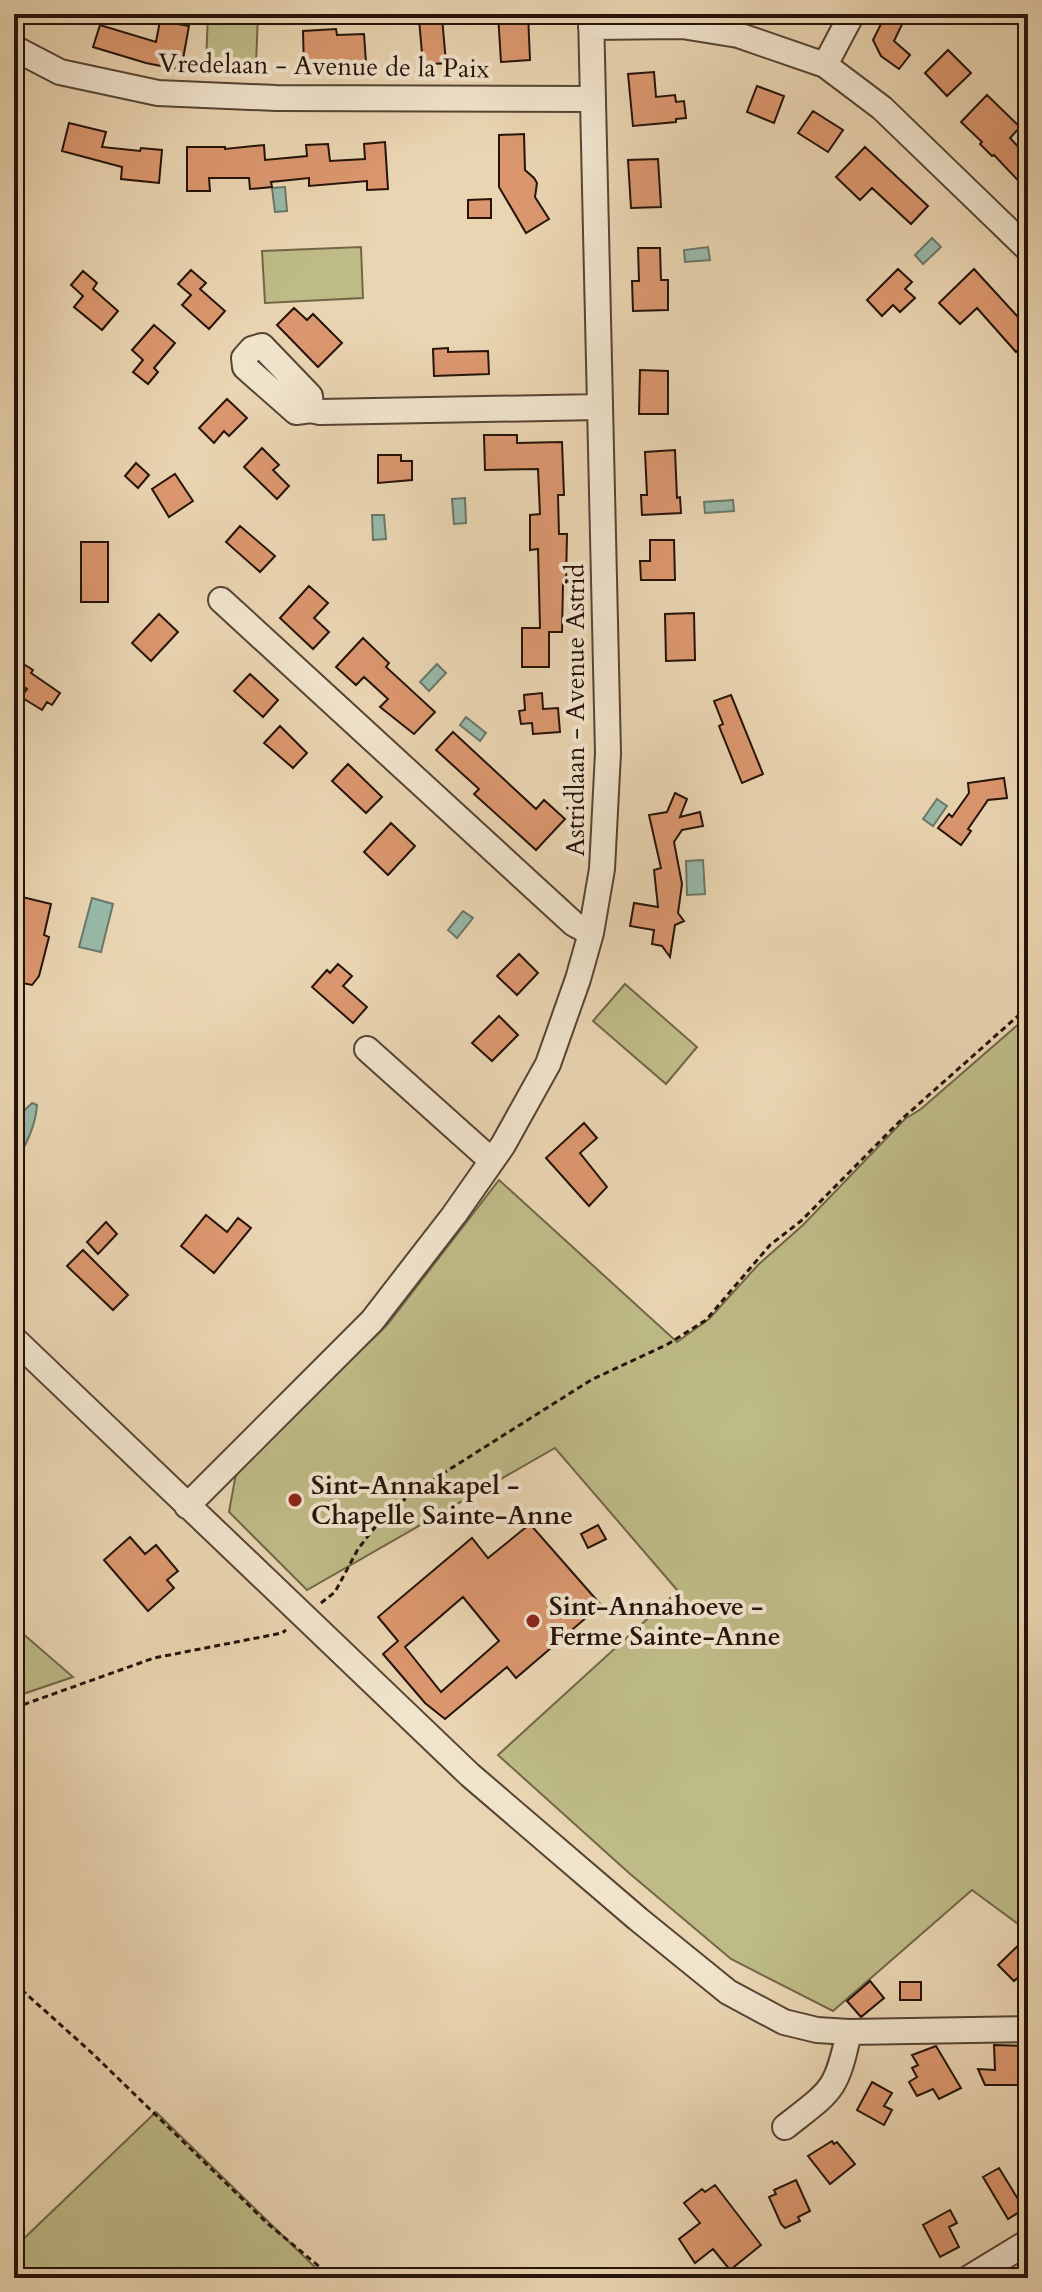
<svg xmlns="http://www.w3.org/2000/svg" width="1042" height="2292" font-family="Cardo,serif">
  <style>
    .green { fill: #bebb87; stroke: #716748; stroke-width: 2 }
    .water { fill: #98b9a8; stroke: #6a7769; stroke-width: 2 }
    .building { fill: #dc976f; stroke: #24130a; stroke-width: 2; fill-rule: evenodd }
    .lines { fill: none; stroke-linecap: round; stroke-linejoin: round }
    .minor-casing { stroke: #564434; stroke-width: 28 }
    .path { stroke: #24130a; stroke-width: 3; stroke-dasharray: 6 4; stroke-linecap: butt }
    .minor { stroke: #f1e4cd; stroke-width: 24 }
    .poi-dot { fill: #8f2418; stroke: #f1e4cd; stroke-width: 3 }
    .labels { text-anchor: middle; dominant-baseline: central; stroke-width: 8; stroke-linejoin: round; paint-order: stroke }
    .street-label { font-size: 26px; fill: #24130a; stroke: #f1e4cd }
    .poi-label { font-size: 26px; font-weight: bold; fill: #24130a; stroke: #f1e4cd; text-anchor: start }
  </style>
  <rect width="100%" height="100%" fill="#ead5b2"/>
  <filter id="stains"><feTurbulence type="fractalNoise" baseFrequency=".0025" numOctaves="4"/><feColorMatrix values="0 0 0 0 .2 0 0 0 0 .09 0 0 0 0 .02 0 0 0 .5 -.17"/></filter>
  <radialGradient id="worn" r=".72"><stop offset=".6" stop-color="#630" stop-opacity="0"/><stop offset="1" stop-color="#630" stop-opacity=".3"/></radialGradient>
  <path class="green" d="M208,14H258L256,65L206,62Z
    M361,247L363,298L265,303L262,251Z
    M625,984L697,1047L666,1084L593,1021Z
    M1028,1016V1921L1022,1927L972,1890L833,2011L731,1959L629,1873L498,1755L678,1591L555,1448L307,1590L229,1512L237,1468L387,1325L499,1180L677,1342L709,1319L758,1265L803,1225L905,1119L921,1109Z
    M14,1626L73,1677L14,1697Z
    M156,2112L326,2278H14V2248Z"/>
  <path class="water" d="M285,187L287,211L275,212L272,188Z
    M932,238L941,247L923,264L915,255Z
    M708,247L710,260L685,262L684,250Z
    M465,498L466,523L454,524L452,499Z
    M733,500L734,511L705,513L704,502Z
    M372,515H384L386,539L373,540Z
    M437,664L446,673L429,691L420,682Z
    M466,717L486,733L480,741L460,725Z
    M937,799L947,806L933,826L923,819Z
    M703,860L705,894L687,895L686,861Z
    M92,898L113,904L101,952L79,947Z
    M463,911L473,918L457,938L448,930Z
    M32,1103L37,1105C36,1125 25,1148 14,1164C14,1140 12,1119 32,1103Z"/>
  <path class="building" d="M498,14H528L530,60L501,62Z
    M886,14H907L894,41L910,55L899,69L881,56L873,40Z
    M442,17L446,63L423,65L419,19Z
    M160,21L189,26L181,70L146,63L93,47L100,25L156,42Z
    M336,29L337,35L364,34L366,63L325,65L326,68L304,69L303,31Z
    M948,50L971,73L947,96L925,73Z
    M654,72L656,97L675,95L676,102L684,101L686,118L676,119V122L633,126L628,74Z
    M757,86L784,96L774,123L747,112Z
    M987,95L1020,127L1010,138L1028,157V191L994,155L992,156L980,144L982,142L961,122Z
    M813,111L843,130L828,152L798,133Z
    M69,123L106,132L102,147L140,151L141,148L162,150L159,183L121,179L122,167L62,151Z
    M524,134L525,170L534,178L537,183L535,197L549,219L526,233L499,187V135Z
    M385,142L388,189L367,190V181L309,186V178L271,182L272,187L250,189L249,178H209L210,191H187V147H225V149L264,145L265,160L307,156L306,145L328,144L330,161L365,159L364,144Z
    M865,147L928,206L911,224L872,188L860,200L836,177Z
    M658,159L661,207L631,208L628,160Z
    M491,199V218H468V200Z
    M638,248H660L661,280H668V310L633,311L632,281H639Z
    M898,269L912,282L905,289L915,298L900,312L893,305L882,316L867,300Z
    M974,269L1028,328V341L1016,352L977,308L960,324L939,303Z
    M191,270L206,283L200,289L225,311L209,329L182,305L191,295L178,284Z
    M83,271L97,283L93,289L118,311L102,330L74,307L83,296L71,285Z
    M294,308L307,320L313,314L342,343L318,367L277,325Z
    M154,325L175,343L154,368L158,372L148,384L133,372L143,360L132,350Z
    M448,348V352L488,351L489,374L434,376L433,349Z
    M640,370L668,371V414H639Z
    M227,399L247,418L229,436L224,431L214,443L199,428Z
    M484,435H517V443L562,442L564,495H558L559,534H567L566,584H563L562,632H549V667H522V628H540L538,549L530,550V515L540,514L538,469L485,470Z
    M262,448L279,465L273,470L289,486L277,499L244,467Z
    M675,450L677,498L680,497L681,513L642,515L641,495H647L645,452Z
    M378,455H401V461H412V480L378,483Z
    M136,463L149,475L138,488L125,476Z
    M175,474L193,501L169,517L152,489Z
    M240,526L275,556L260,572L226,542Z
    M650,540H674L675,580H641L640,561H650Z
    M81,542H108V602H81Z
    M309,586L328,603L314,618L329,632L313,649L280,618Z
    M694,613L695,660L666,661L665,614Z
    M159,614L178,632L151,661L132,643Z
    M363,638L389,663L386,667L435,712L414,734L380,707L388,699L364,677L356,685L336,667Z
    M14,658L33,670L31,673L60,693L52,705L47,702L42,710L21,697L27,689L14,680Z
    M250,674L278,700L263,717L234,691Z
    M542,693L543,709L558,708L560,732L533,734L532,723L521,724L519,711L525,710L524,695Z
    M731,695L763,774L742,783L719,726L723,724L714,701Z
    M280,726L307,753L293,768L264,743Z
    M453,732L536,809L544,800L565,819L536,850L474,794L479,789L436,750Z
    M348,764L382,797L366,813L332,781Z
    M1004,778L1007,798L988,800L968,829L971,831L961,845L938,828L949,814L952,817L969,793L968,783Z
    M675,793L687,799L680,817L700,812L703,826L682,830L674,842L682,884L678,913L684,921L675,925L670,957L662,946L652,944L654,930L630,926L634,903L658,907L654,870L661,868L649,815L667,812Z
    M391,823L415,846L388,875L364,852Z
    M14,895L51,904L44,935L49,937L39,976L32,985L22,983L18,973L14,972L24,922L14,916Z
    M519,954L538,973L517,995L497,976Z
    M338,964L352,976L343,986L367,1007L353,1023L312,987L327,970L330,973Z
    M499,1016L518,1035L492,1061L472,1043Z
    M584,1123L597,1138L580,1153L607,1187L589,1206L546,1158Z
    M206,1215L227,1232L238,1218L251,1228L214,1273L181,1246Z
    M106,1222L117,1234L98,1254L87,1242Z
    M83,1250L128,1295L113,1310L67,1266Z
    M530,1524L601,1605L516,1678L507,1667L445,1719L425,1703L383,1654L398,1641L378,1617L472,1538L488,1558ZM463,1597L499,1641L441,1692L405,1647Z
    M598,1525L606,1539L588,1548L581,1534Z
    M130,1537L145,1554L156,1545L178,1571L167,1580L174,1588L148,1611L104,1560Z
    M1028,1936V1968L1014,1981L998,1965Z
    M870,1981L884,1998L861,2017L847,2001Z
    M900,1982H921V2000H900Z
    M994,2045L1028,2046V2085H985L978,2069L995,2070Z
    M936,2046L961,2088L939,2099L933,2089L917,2096L909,2082L917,2077L912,2068L918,2065L912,2055Z
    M872,2082L892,2093L884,2106L892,2110L884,2125L857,2110Z
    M832,2141L834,2144L837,2142L855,2164L830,2184L808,2156Z
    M999,2168L1024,2209L1008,2219L983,2177Z
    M796,2180L810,2211L798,2217L800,2221L785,2228L781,2224L769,2197L776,2194L774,2190Z
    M715,2185L761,2245L730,2270L713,2249L695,2263L679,2239L700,2223L684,2203L702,2189L705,2192Z
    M950,2210L957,2223L949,2227L959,2247L940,2257L923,2225Z"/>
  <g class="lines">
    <g class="minor-casing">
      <path id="minor" d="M591,27L682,26L738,35L825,65L882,108L1028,249
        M14,48L60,72L158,93L276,98L592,99
        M825,65L852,14
        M311,410L296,412L245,367L244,358L252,349L262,346L310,396L311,410L320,412L599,407
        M221,600L574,924L591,933
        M367,1049L492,1161
        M14,1339L470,1775L638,1919L728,1992L784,2022L817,2030L849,2032L1028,2029
        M187,1506L372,1321L454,1215L503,1145L548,1064L578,979L591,933L602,869L608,753L591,14
        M785,2127C832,2090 836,2092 849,2032
        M969,2278L1028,2242"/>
    </g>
    <path class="path" d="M321,1603L335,1592L358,1549L379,1522L412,1493L591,1380L668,1344L706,1320L770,1245L801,1221L903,1118L1028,1007
      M14,1708L154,1658L282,1633L286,1630
      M14,1983L92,2053L267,2223L333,2278"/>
    <use href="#minor" class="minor"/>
  </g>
  <g class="poi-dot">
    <circle cx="295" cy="1500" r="8"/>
    <circle cx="533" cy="1621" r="8"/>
  </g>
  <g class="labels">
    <g class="street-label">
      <text transform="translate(324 66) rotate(1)">Vredelaan - Avenue de la Paix</text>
      <text transform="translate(575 710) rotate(-90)">Astridlaan - Avenue Astrid</text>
    </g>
    <g class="poi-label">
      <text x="311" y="1485">Sint-Annakapel -<tspan x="311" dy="30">Chapelle Sainte-Anne</tspan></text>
      <text x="549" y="1606">Sint-Annahoeve -<tspan x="549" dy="30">Ferme Sainte-Anne</tspan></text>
    </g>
  </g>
  <rect width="1042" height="2292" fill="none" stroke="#ead5b2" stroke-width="48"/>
  <rect x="16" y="16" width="1010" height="2260" fill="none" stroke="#24130a" stroke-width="4"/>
  <rect x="24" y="24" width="994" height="2244" fill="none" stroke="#24130a" stroke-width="2"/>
  <rect width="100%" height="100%" filter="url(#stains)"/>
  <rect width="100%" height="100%" fill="url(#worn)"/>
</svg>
